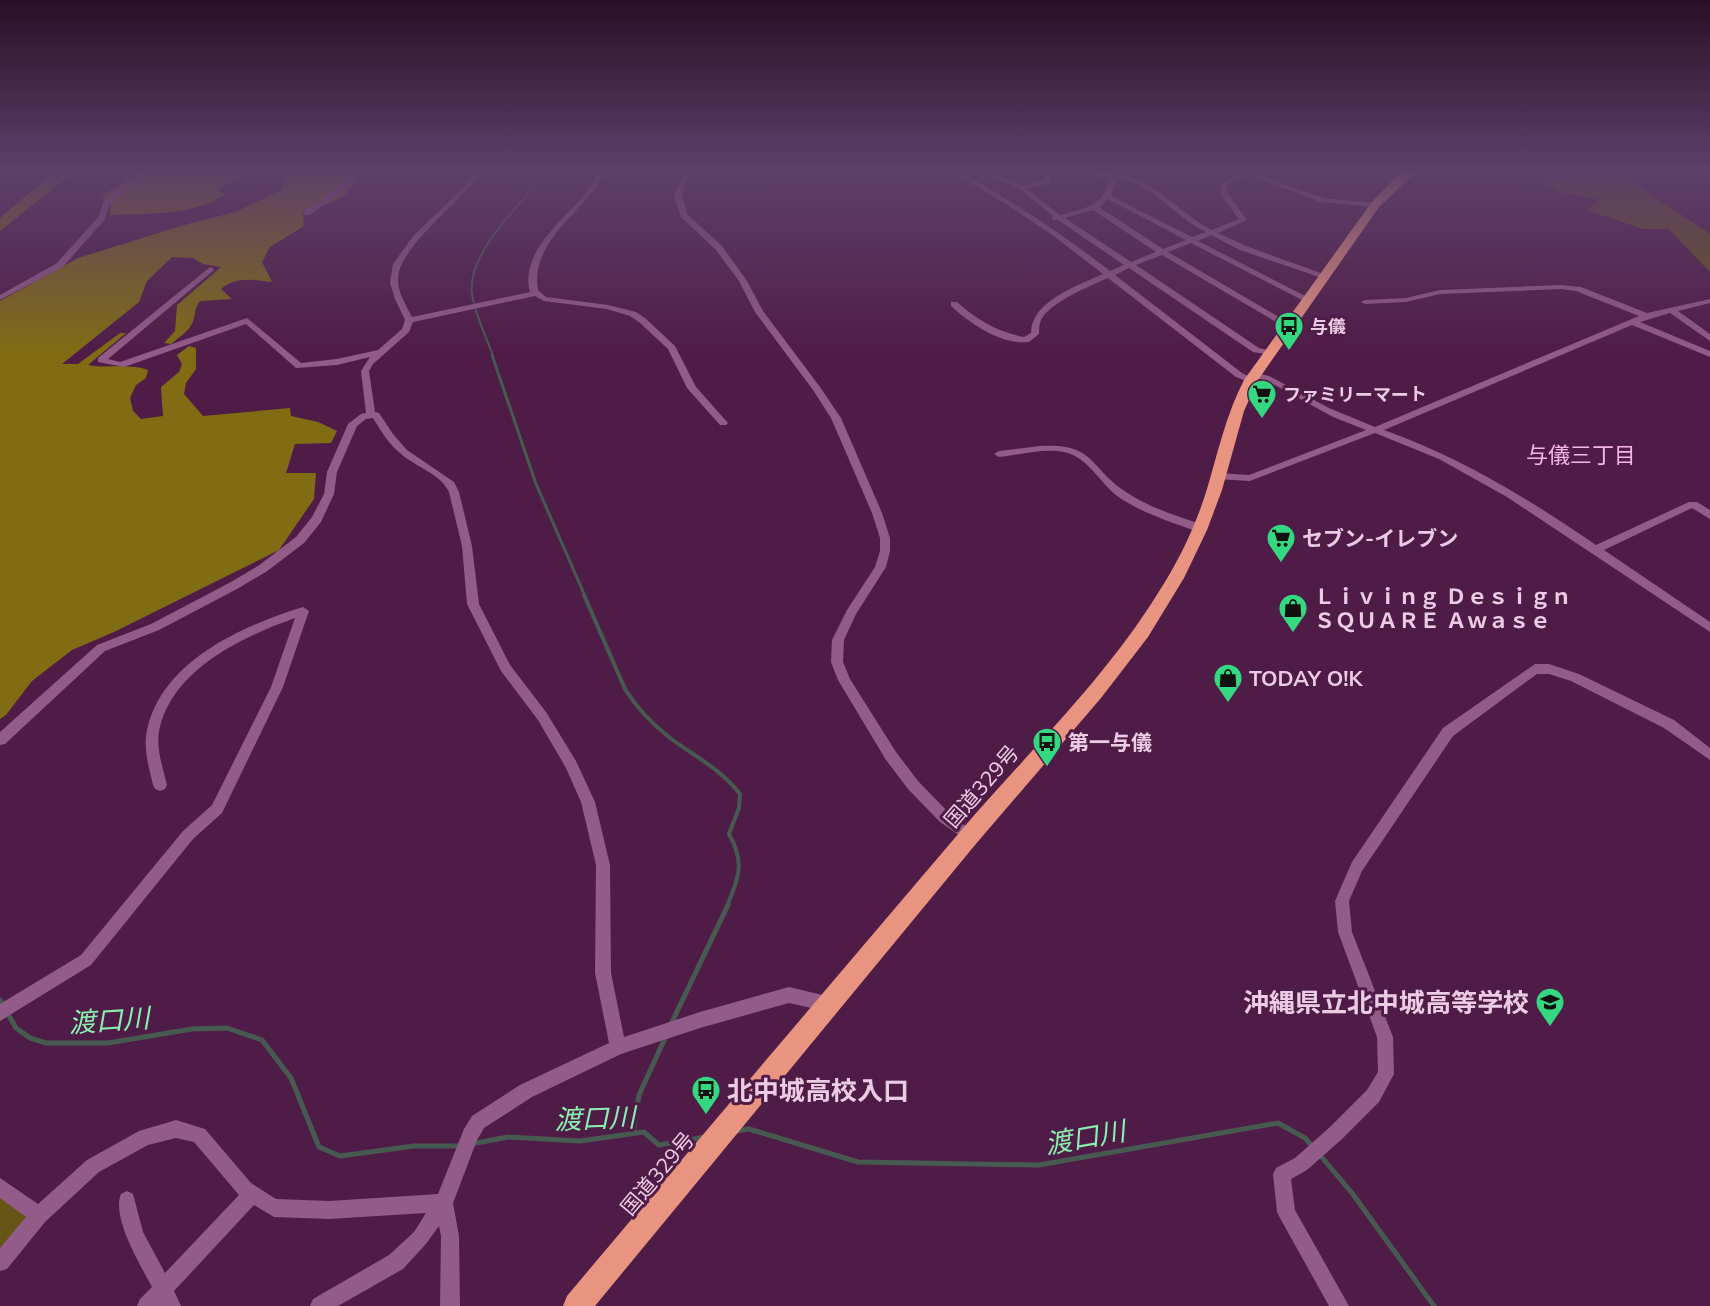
<svg xmlns="http://www.w3.org/2000/svg" width="1710" height="1306" font-family="Mulish,'Noto Sans JP',sans-serif">
  <style>
    .green { fill: #655517 }
    .forest { fill: #816c13 }
    .lines { fill: none; stroke-linecap: round; stroke-linejoin: round }
    .stream-far3 { stroke: #475a51; stroke-width: 2 }
    .stream-far2 { stroke: #475a51; stroke-width: 3 }
    .stream-far1 { stroke: #475a51; stroke-width: 4 }
    .stream { stroke: #475a51; stroke-width: 5 }
    .street { fill: #935b87; fill-rule: evenodd }
    .highway { fill: #e99480; fill-rule: evenodd }
    .labels { text-anchor: middle; dominant-baseline: central; stroke-width: 6; stroke-linejoin: round; paint-order: stroke }
    .far-poi-label { font-size: 18px; font-weight: bold; fill: #eccce4; stroke: #4f1c47; text-anchor: start }
    .poi-label { font-size: 21px; font-weight: bold; fill: #eccce4; stroke: #4f1c47; text-anchor: start }
    .street-label { font-size: 21px; fill: #eccce4; stroke: #4f1c47 }
    .neighbourhood-label { font-size: 22px; fill: #f4b6e6; stroke: #4f1c47 }
    .near-poi-label { font-size: 26px; font-weight: bold; fill: #eccce4; stroke: #4f1c47; text-anchor: end }
    .near-water-label { font-size: 27px; font-style: italic; fill: #8af0af; stroke: #4f1c47 }
  </style>
  <rect width="100%" height="100%" fill="#4f1c47"/>
  <path class="green" d="M1584,170H1615L1710,234V272L1669,229H1643L1587,210L1598,202V199L1559,192L1546,184L1548,180L1585,175Z
    M0,1187L39,1216L0,1262Z"/>
  <path class="forest" d="M56,170H76L0,231V218Z
    M137,170H355C360,197 323,205 303,213L304,226L270,247L262,262L272,282C254,280 236,276 221,289L232,299L200,301C194,309 196,313 193,321C190,331 179,337 171,344L164,343L175,331L177,305L221,267L203,264L193,258L172,257L147,281L139,302L62,364H78L120,333H126L88,365C109,369 129,363 148,370L146,378L136,385L130,398L133,411L141,419L163,416L161,387L179,372L182,364L177,355L189,346L196,348V369L186,383L184,394L203,416L290,408L291,416L318,422L337,431L331,443L295,444L286,473H316L314,499L279,550L114,632L72,650L32,681L6,715L0,719V301L78,258L184,225L235,212L282,190L287,173C272,161 230,178 218,191L226,194C193,216 149,213 110,215L111,205L103,200L104,194L126,182Z"/>
  <g class="lines">
    <path class="stream-far3" d="M493,356C486,336 475,315 472,294C466,252 525,200 549,170"/>
    <path class="stream-far2" d="M492,355L536,484L585,596"/>
    <path class="stream-far1" d="M584,595L625,689C637,708 652,724 670,738C694,756 721,769 740,794L739,808L729,834C745,862 739,878 727,906"/>
    <path class="stream" d="M0,1000L16,1028L30,1038L46,1043H108L192,1029L227,1028L262,1040L291,1078L319,1147L340,1156L414,1146H460
      M671,1024L728,905
      M736,1131L749,1129L858,1162L1039,1165L1278,1123L1305,1138L1312,1146
      M633,1133L639,1095L666,1036
      M471,1144L508,1137L580,1141L644,1132L659,1145L705,1137
      M1319,1154L1352,1193L1434,1306"/>
    <path class="street" d="M0,170H4L0,172Z
      M142,170H149L109,206L105,219L63,267L0,300V295L57,263L99,216L103,203Z
      M354,170H360L352,183L310,215H304V211L347,181Z
      M478,170H484C464,199 400,245 398,278C397,291 406,305 412,317L530,292C519,253 564,219 585,194C591,186 595,178 600,170H606C588,211 529,239 538,290L546,297L608,305L636,312L645,318L675,346L696,387L728,423L726,425H720L687,388L668,349L639,322L630,316L607,309L544,301L535,296L413,322L409,332L373,364L369,371L375,412L379,413L393,434L407,450L454,482L459,492L472,546L479,604L510,665L546,712L576,761L595,802L610,865L611,973L624,1037L700,1012L789,987L835,998L837,1004L835,1010L829,1012L789,1003L700,1028L621,1054L532,1097L484,1128L477,1140L453,1203L459,1236L460,1306H440L441,1236L439,1226L426,1244L403,1269L338,1306H310L313,1299L389,1255L414,1232L426,1213L329,1219L274,1217L254,1205L174,1291L181,1306H137L140,1299L152,1287C141,1266 111,1217 121,1194L127,1191L133,1194L143,1232L165,1273L239,1195L194,1142L176,1138L148,1145L99,1172L45,1222L7,1269L0,1271V1248L26,1217L0,1198V1178L38,1204L87,1160L139,1131L176,1120L205,1129L251,1183L276,1199L329,1201L438,1194L464,1129L472,1116L520,1085L609,1043L595,973L596,865L581,802L566,768L538,720L501,671L467,604L462,546L449,492C440,473 415,467 400,453C388,443 381,431 373,418L366,419L357,426L337,472L334,494L321,522L304,543L266,572L237,589L159,630L105,651L5,744L0,745V732L97,645L151,624L229,583L258,566L296,537L312,517L324,494L327,472L348,424L361,414L366,413L361,371L370,357L337,365L296,368L246,324L124,367L98,362V358L210,267L214,269L213,271L108,359L120,362L247,318L301,363L337,359L378,350L402,329L405,320L395,299L390,283L393,264L414,235L458,193Z
      M686,170H692L682,195L687,214L722,246L747,281L763,311L820,387L841,418L882,513L890,538V551L886,567L856,614L844,640L843,662L850,679L896,752L918,781L950,814L974,832L976,836L974,840L969,842L940,822L908,789L886,760L838,680L831,662L832,640L847,610L875,567L880,551V538L872,513L831,418L813,390L755,312L739,281L716,250L681,217L674,195Z
      M949,170H957C1013,201 1059,232 1110,271L1124,265L1058,220H1052L1053,216L1020,189L979,170H987L1023,186L1045,180L1042,170H1048L1051,182L1027,189L1060,215C1084,209 1106,205 1110,178L1068,172L1065,170L1110,173L1111,170H1117V174C1156,179 1178,213 1212,230L1239,219L1220,194L1221,184L1245,170H1255L1274,181L1324,198L1375,203L1379,205L1375,207L1320,202L1270,183L1250,173L1227,185L1228,194L1247,220L1218,233L1246,246L1329,276L1322,278L1240,250L1211,235L1198,241L1309,298L1310,300L1306,302L1191,243L1168,252L1291,324V328L1288,329L1162,255L1136,265L1259,348L1272,351V355L1253,352L1129,268L1115,275L1242,373L1256,380L1251,383L1236,377L1108,278C1090,286 1050,302 1041,320C1039,325 1039,329 1039,334L1029,342C1001,345 971,324 951,306V302H957C977,320 998,332 1024,337L1031,333C1031,301 1079,285 1103,274L1055,237L1006,204ZM1117,178C1152,183 1175,217 1206,232L1192,237L1111,196ZM1108,199L1186,240L1163,249L1099,207ZM1093,210L1156,252L1131,262L1065,218Z
      M1561,285L1581,287L1647,313L1710,299V303L1678,311L1710,334V341L1670,313L1640,322L1710,351V357L1632,325L1384,430C1460,457 1529,499 1596,545L1689,502H1697L1710,510V519L1692,508L1604,550L1710,622V632L1507,497L1439,459L1375,433L1250,481L1217,479L1212,476L1217,473L1249,475L1366,430L1333,417L1273,384L1252,376V372L1269,376L1329,408L1375,427L1639,316L1576,291L1561,289L1440,294L1406,302L1365,304L1361,302L1365,300L1406,298L1440,290Z
      M1040,446C1096,443 1088,467 1126,492C1150,508 1177,516 1204,525L1205,528L1200,532L1196,531C1170,522 1143,513 1120,498C1102,486 1090,460 1068,453C1047,447 1020,455 999,457L994,454L999,451Z
      M303,607L309,611L283,687L222,813L193,839L91,965L0,1021V1004L81,955L183,831L212,805L271,687L295,618C242,637 171,670 159,731C156,749 163,768 167,785L165,789L160,791L155,789L153,785C149,768 143,748 147,730C162,661 242,626 303,607Z
      M1535,664H1549L1579,674L1674,720L1710,748V760L1664,728L1571,681L1549,674H1537L1453,736L1362,871L1349,901L1352,932L1393,1037L1394,1074L1379,1102L1342,1139L1307,1170L1291,1179L1295,1210L1349,1306H1329L1280,1218L1277,1212L1273,1174L1276,1168L1295,1158L1330,1127L1367,1090L1378,1072L1377,1037L1338,932L1335,901L1352,862L1443,728Z"/>
    <path class="highway" d="M1407,170H1418L1379,207L1258,380L1244,411L1222,490L1207,530L1184,578L1148,637L1101,698L975,845L595,1306H563L567,1296C697,1141 828,987 959,833C1026,754 1103,682 1158,593C1179,561 1196,525 1207,489C1218,452 1226,415 1244,380L1371,203L1395,178Z"/>
  </g>
  <linearGradient id="sky" x2="0" y2="1"><stop stop-color="#2b0f27"/><stop offset="0.48" stop-color="#5d4069"/><stop offset="1" stop-color="#5d4069" stop-opacity="0"/></linearGradient>
  <rect width="1710" height="353" fill="url(#sky)"/>
  <defs>
    <g id="bus-pin" transform="scale(1.5)"><path d="M0 17L-7.5 6A9.5 9.5 0 1 1 7.5 6Z" fill="#34d881" stroke="#4f1c47"/><path d="M-5-6H5V4H4V6H2V4H-2V6H-4V4H-5ZM-3.5-4V0h7V-4ZM-3.5 1.2v1.5H-2V1.2ZM2 1.2v1.5H3.5V1.2Z" fill="#111"/></g>
    <g id="supermarket-pin" transform="scale(1.5)"><path d="M0 17L-7.5 6A9.5 9.5 0 1 1 7.5 6Z" fill="#34d881" stroke="#4f1c47"/><path d="M-6-5.5h2.5l.6 2H6L4.5 2H-2.5L-4.4-4H-6ZM-1.5 3.2a1.3 1.3 0 1 0 .1 0ZM3 3.2a1.3 1.3 0 1 0 .1 0Z" fill="#111"/></g>
    <g id="shop-pin" transform="scale(1.5)"><path d="M0 17L-7.5 6A9.5 9.5 0 1 1 7.5 6Z" fill="#34d881" stroke="#4f1c47"/><path d="M-5-2.5h2.3a2.7 3.5 0 0 1 5.4 0H5L5.5 6h-11ZM-1.5-2.5h3a1.5 2.3 0 0 0-3 0Z" fill="#111"/></g>
    <g id="school-pin" transform="scale(1.5)"><path d="M0 17L-7.5 6A9.5 9.5 0 1 1 7.5 6Z" fill="#34d881" stroke="#4f1c47"/><path d="M0-5L7-2L0 1L-7-2ZM-4 1L0 2.5L4 1V4Q0 6-4 4Z" fill="#111"/></g>
  </defs>
  <g fill-rule="evenodd">
    <use href="#bus-pin" x="1289" y="326"/>
    <use href="#supermarket-pin" x="1262" y="394"/>
    <use href="#supermarket-pin" x="1281" y="538"/>
    <use href="#shop-pin" x="1293" y="608"/>
    <use href="#shop-pin" x="1228" y="678"/>
    <use href="#bus-pin" x="1047" y="742"/>
    <use href="#school-pin" x="1550" y="1002"/>
    <use href="#bus-pin" x="706" y="1090"/>
  </g>
  <g class="labels">
    <g class="far-poi-label">
      <text x="1310" y="326">与儀</text>
      <text x="1283" y="394">ファミリーマート</text>
    </g>
    <g class="poi-label">
      <text x="1302" y="538">セブン-イレブン</text>
      <text x="1314" y="596">Ｌｉｖｉｎｇ Ｄｅｓｉｇｎ<tspan x="1314" dy="24">ＳＱＵＡＲＥ Ａｗａｓｅ</tspan></text>
      <text x="1249" y="678">TODAY O!K</text>
      <text x="1068" y="742">第一与儀</text>
    </g>
    <g class="street-label">
      <text transform="translate(981 786) rotate(-49)">国道329号</text>
      <text transform="translate(657 1173) rotate(-50)">国道329号</text>
    </g>
    <g class="neighbourhood-label">
      <text x="1581" y="455">与儀三丁目</text>
    </g>
    <g class="near-poi-label">
      <text x="1529" y="1002">沖縄県立北中城高等学校</text>
      <text x="727" y="1090" text-anchor="start">北中城高校入口</text>
    </g>
    <g class="near-water-label">
      <text transform="translate(109 1020) rotate(-4)">渡口川</text>
      <text transform="translate(595 1118) rotate(-2)">渡口川</text>
      <text transform="translate(1085 1137) rotate(-10)">渡口川</text>
    </g>
  </g>
</svg>
